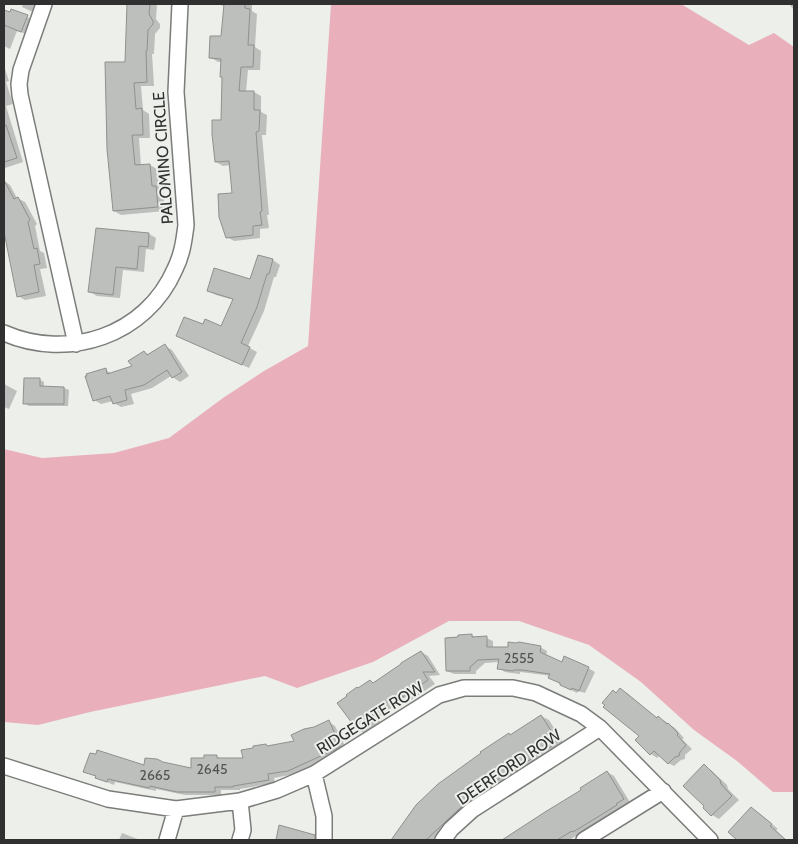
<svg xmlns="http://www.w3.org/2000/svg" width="798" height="844" font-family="Cabin,sans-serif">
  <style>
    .green { fill: #e9b0bc }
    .shadow { fill: #0003 }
    .building { fill: #bcbfbb; stroke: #8e918d }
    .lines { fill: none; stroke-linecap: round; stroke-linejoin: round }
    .minor-casing { stroke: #7b7d7a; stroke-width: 18 }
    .minor { stroke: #fff; stroke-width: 15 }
    .labels { text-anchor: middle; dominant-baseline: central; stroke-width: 4; stroke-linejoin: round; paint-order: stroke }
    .number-label { font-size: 14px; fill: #525452 }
    .street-label { font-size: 16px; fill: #2f302f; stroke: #edefeb }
  </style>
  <rect width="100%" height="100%" fill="#edefeb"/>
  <path class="green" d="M331,4H681L749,45L774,33L794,47V792H773L737,761L694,730L641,682L589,645L519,621H449L373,662L297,688L265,676L90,712L38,725L4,722V449L42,458L114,453L169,438L223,398L264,371L308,346Z"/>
  <path class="shadow" d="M23,4H40L37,14L22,7Z
    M129,4H157L156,19L160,24V28L155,34L154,54H152L154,86H141L143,110L149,114L150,138H139L141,166L150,165L157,169L159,189L163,191L165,211L121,215L114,211L126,63Z
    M217,4H252V11L257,14L255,47L261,51L260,70H248L246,92H254L261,96V112L267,115L266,135H262L269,215H267L269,228L260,229V238L234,241L227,237L233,194L231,165L223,166L216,162L223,121V77L222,62H218L210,57L222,38L224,6Z
    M789,4H794V10Z
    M4,11L27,17L34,21L29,35L17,31L10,49L4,46Z
    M4,66L9,81L6,82L13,104L6,106L23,162L5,168L4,167Z
    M4,181L10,185L17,198L25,202L37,224L35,226L40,251L44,253L47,268L40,269L46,296L25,300L18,296L6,238L4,236Z
    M149,234L156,238L154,250L146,249L144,272L123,270L120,298L97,296L90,292Z
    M259,256L273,260L280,265L276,277H274L264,311L248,346V347L257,352L249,368L185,339L204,326L221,328L234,300L216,295L209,291L251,281Z
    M165,346L172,350L189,376L180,382L171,376L152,388L131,394L134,404L121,407L114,403L113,401L101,404L94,400L106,370L112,374L134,367L144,352L149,355Z
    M40,380L44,382V387L64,388L69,390L68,406H29L24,403Z
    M4,384L17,391L9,409L4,407Z
    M472,635L476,638H486L493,641V648L540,647L547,651L546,656L562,663L588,668L595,672L585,693L578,691L577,693L567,688L550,678L551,676L529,673L520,672V674L505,672L498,668L499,662L485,663L476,671V674H454L447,671Z
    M421,652L428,656L440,675L429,676L435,684L411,700L406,697L378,718L381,723L366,734L358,730L359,689L370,681L374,683Z
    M621,690L627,693L658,719L659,718L665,721L675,728L683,737L684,738L682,739L692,749L685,755V759L681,760L674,766L668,763L660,755L657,758L651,754L637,740L641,736L613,691L617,694Z
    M541,716L549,720L564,744L438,840H392L417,806L511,736Z
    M329,722L335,726L347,750L295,774L274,778L275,783L240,789V790H221V795H185L156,789V791L115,782L114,785L104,781L85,771L145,766L162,763L192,769L205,759L216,756L222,759H244L266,745L269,747L296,742Z
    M704,765L711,770L727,785L728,789L739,800L719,819L712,815L704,808Z
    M607,772L614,776L631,804L569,840H504L545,813L583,790Z
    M752,809L759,813L778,829L776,830L786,840H739L730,832Z
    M122,833L140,840H119Z"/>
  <path class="building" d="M127,4H150L149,14L153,21V24L148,30L147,51H146L147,82L134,83L136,109L142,108L143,135H132L135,165L150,164L152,186H156L158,207L113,211L107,149L105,62H125Z
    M224,4H245V8L250,9L248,45H254L253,67H241L239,91H254V110H260L259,131L256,132L262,211L260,212L262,225L253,226V235L226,238L219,217L218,194L232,193L229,161L215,162L212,134V120H221L222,77H220L221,59L209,58L210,36H221Z
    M11,9L28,15L21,32L4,25V10L10,12Z
    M6,125L17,158L4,162V126Z
    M4,180L14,199L18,197L30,220L28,222L34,249L37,248L40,264L34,265L39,292L17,297L4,232Z
    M96,228L149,233L148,247L139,246L137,269L116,267L113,295L88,292Z
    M258,255L273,259L269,274H267L257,307L241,343L250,347L242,365L176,336L184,317L203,324L205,319L221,326L233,299L207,291L214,268L250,279Z
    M165,344L182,372L172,378L167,370L144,385L125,390L127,400L113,404L110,396L93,401L85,376H87L86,374L106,368L107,374L132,366L128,361L144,351L147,355Z
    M24,378H40V386L64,387V404H23Z
    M472,634V637L487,636V647H508V642L516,643L519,642L541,646L540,652L562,662L564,656L589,667L579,691L572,688L571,690L560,685V683L548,678L550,674L522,670H514L513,671L497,669L499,659L478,660L470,667V671H446L445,638L458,637V635Z
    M421,651L435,672H423L428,680L403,697L400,693L371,713L375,718L358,731L337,703L347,696L346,695L357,687L358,688L370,680L373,683L401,664V663Z
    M620,688L657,718L658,716L667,724L668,723L677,732L678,734L677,735L686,745L680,752L679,756L675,757L668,764L654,751L650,755L635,740L639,736L603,707L605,705L602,703L613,690L616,693Z
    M541,715L557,740L551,744L552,746L500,778L476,796L474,795L426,840H391L416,805L438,784L481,753L480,752L509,733L510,735Z
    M329,720L340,746L336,749L288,771L268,774L269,780L233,786V787H215V792H177L150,786L149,788L108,779L107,782L95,778L96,776L83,772L90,753L96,754L97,750L144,765L145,758L157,759L163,762L191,768V758H204V755H217V758H243L241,750L253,748V746L266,744L267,746L294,741L291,735L304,729L314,727Z
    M704,764L720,780L721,784L732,796L711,816L703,808L704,806L683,786Z
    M607,771L624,799L616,804L617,805L583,826L573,832L572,831L557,840H502L545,812L581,790L580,788Z
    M751,807L772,824L770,826L786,840H737L728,832Z
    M279,825L315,835V840H276Z"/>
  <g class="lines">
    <g class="minor-casing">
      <path id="minor" d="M44,4L21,70L19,84L20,95L76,344
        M4,333C68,361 146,336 175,269C182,255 184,241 186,225L176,92L180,4
        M4,766L108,799L176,809L240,801L277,790L314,774L439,695L464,688H513L536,693L581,714L600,728L710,840
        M314,774L324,816V840
        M240,801L243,830L240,840
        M167,840L176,809
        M443,840L451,829L472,810L600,728
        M584,840L663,791"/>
    </g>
    <use href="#minor" class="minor"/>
  </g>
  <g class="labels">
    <g class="number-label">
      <text x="519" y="658">2555</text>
      <text x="212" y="769">2645</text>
      <text x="155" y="775">2665</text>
    </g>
    <g class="street-label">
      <text transform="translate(163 158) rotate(-94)">PALOMINO CIRCLE</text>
      <text transform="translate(370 718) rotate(-32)">RIDGEGATE ROW</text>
      <text transform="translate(509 767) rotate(-34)">DEERFORD ROW</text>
    </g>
  </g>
  <rect width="798" height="844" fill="none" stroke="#2f302f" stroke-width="10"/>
</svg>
